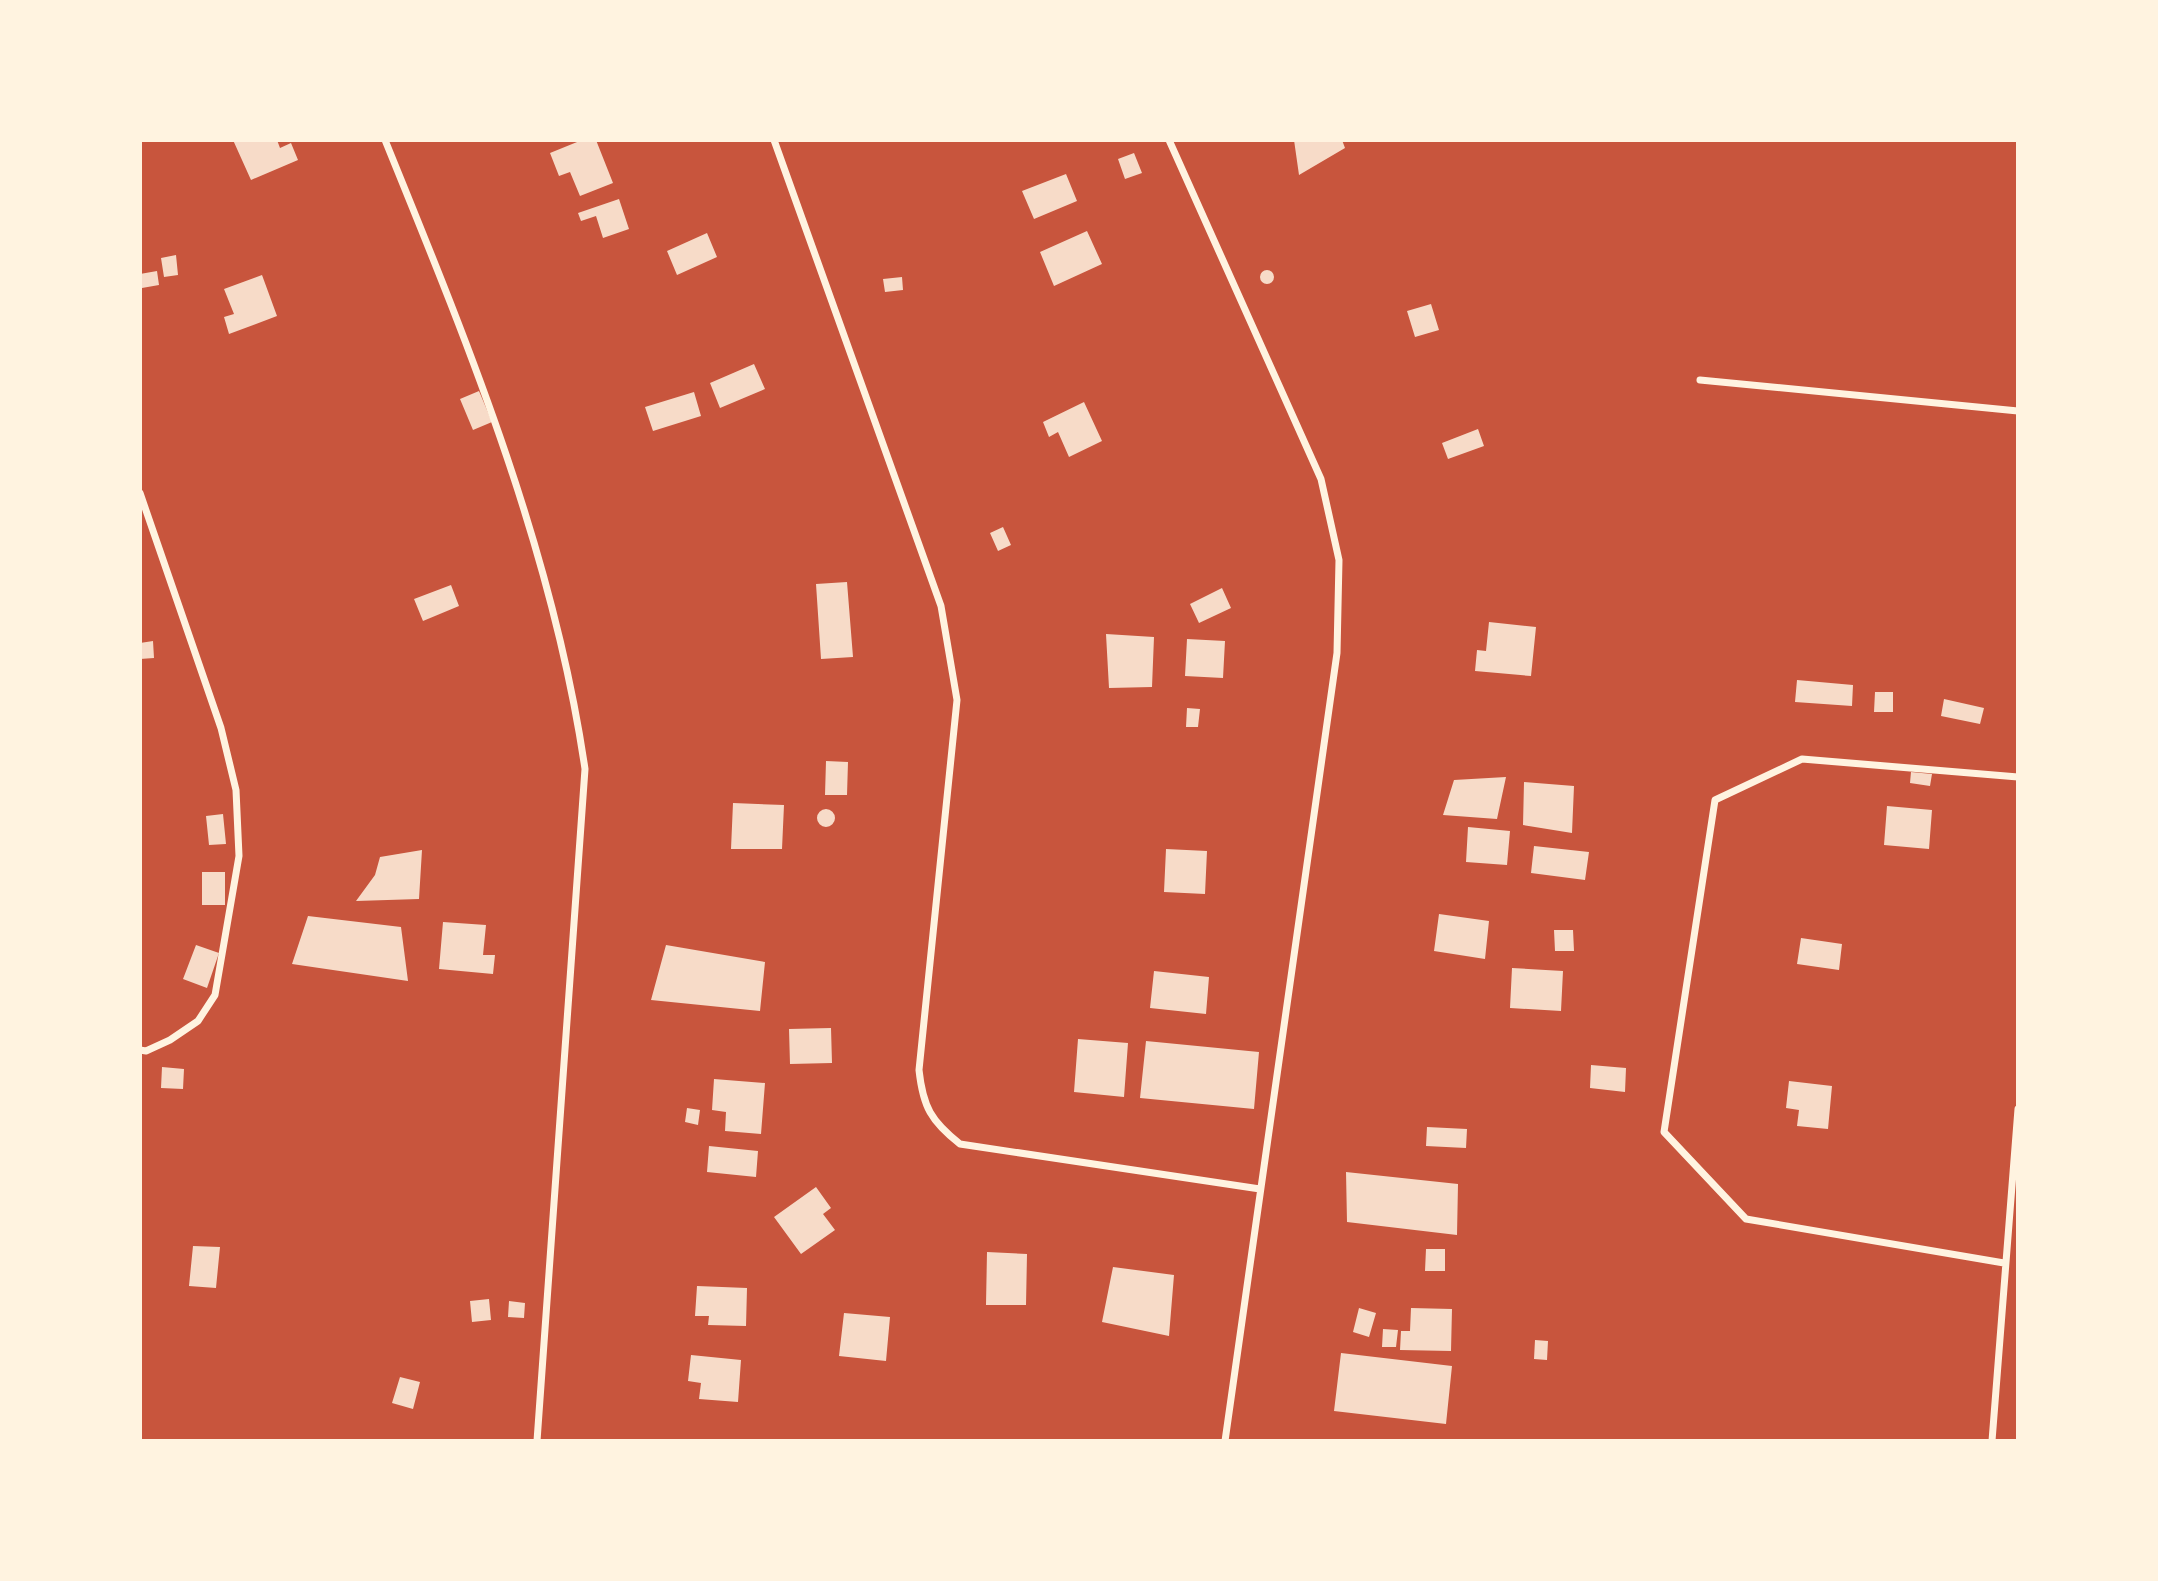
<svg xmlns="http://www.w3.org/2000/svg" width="2158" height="1581" font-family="Jost,sans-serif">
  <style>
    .building { fill: #f7dbc8 }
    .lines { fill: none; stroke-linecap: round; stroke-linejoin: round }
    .minor { stroke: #fff3e0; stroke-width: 7 }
  </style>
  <rect width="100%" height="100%" fill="#c8553d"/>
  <path class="building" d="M233,140H277L280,148L291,143L298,160L251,180Z
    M582,140H596L613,183L580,196L570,172L559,176L550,153Z
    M1294,140H1342L1345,148L1299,175Z
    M1134,153L1142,173L1125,179L1118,159Z
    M1066,174L1077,201L1034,219L1022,191Z
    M619,199L629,229L603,238L596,216L581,221L578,213Z
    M1087,231L1102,264L1054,286L1040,252Z
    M707,233L717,257L677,275L667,251Z
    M176,255L178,275L164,277L161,258Z
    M1260 277a7 7 0 1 1 14 0a7 7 0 1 1-14 0Z
    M157,271L159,285L142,288L140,274Z
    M262,275L277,316L229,334L224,317L234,314L224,289Z
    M902,277L903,290L885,292L883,279Z
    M1431,304L1439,330L1415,337L1407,311Z
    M754,364L765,389L720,408L710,383Z
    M479,391L492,422L473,430L460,399Z
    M694,392L701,416L653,431L645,407Z
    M1084,402L1102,441L1069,457L1058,432L1049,437L1043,422Z
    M1478,429L1484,446L1448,459L1442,443Z
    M1003,527L1011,545L998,551L990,533Z
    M847,582L853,657L821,659L816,584Z
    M451,585L459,606L423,621L414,599Z
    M1222,588L1231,608L1199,623L1190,604Z
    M1489,622L1536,627L1531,676L1475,671L1477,650L1486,651Z
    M1106,634L1154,637L1152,687L1109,688Z
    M1187,639L1225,641L1223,678L1185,676Z
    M153,641L154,658L140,659V643Z
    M1797,680L1853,685L1852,706L1795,702Z
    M1875,692H1893V712H1874Z
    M1944,699L1984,708L1980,724L1941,716Z
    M1187,708L1200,709L1198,727H1186Z
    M826,761L848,762L847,795H825Z
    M1911,772L1932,774L1930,786L1910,783Z
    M1506,777L1497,819L1443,815L1454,780Z
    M1524,782L1574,786L1572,833L1523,825Z
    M733,803L784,805L782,849H731Z
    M1887,806L1932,810L1929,849L1884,845Z
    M817 818a9 9 0 1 1 18 0a9 9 0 1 1-18 0Z
    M223,814L226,844L209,845L206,816Z
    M1468,827L1510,831L1507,865L1466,862Z
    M1534,846L1589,852L1585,880L1531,873Z
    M1166,849L1207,851L1205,894L1164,892Z
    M422,850L419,899L356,901L375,875L380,857Z
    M202,872H225V905H202Z
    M1439,914L1489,921L1485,959L1434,951Z
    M308,916L401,927L408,981L292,964Z
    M443,922L486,925L483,955H495L493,974L439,969Z
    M1554,930H1573L1574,951H1555Z
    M1801,938L1842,944L1839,970L1797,964Z
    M196,945L219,953L207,988L183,979Z
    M666,945L765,962L760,1011L651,1000Z
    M1512,968L1563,971L1561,1011L1510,1008Z
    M1154,971L1209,977L1206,1014L1150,1008Z
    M831,1028L832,1063L790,1064L789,1029Z
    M1078,1039L1128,1043L1124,1097L1074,1092Z
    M1146,1041L1259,1052L1254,1109L1140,1098Z
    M1591,1065L1626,1068L1625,1092L1590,1088Z
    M162,1067L184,1069L183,1089L161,1088Z
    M714,1079L765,1083L761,1134L725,1131L726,1112L712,1110Z
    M1789,1081L1832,1086L1828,1129L1797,1126L1799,1110L1786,1108Z
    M687,1108L700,1110L698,1125L685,1122Z
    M1427,1127L1467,1129L1466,1148L1426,1146Z
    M709,1146L758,1151L756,1177L707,1172Z
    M1346,1172L1458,1184L1457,1235L1347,1222Z
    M816,1187L831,1208L823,1214L835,1230L801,1254L774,1217Z
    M193,1246L220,1247L216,1288L189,1286Z
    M1426,1249H1445V1271H1425Z
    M987,1252L1027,1254L1026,1305H986Z
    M1113,1267L1174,1275L1169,1336L1102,1322Z
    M697,1286L747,1288L746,1326L708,1325L709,1316H695Z
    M489,1299L491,1320L472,1322L470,1301Z
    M509,1301L525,1303L524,1318L508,1317Z
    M1359,1308L1376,1313L1369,1337L1353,1332Z
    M1411,1308L1452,1309L1451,1351L1400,1350L1401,1331H1410Z
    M844,1313L890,1317L886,1361L839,1356Z
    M1383,1329L1398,1330L1396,1347H1382Z
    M1535,1340L1548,1341L1547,1360L1534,1359Z
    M1341,1353L1452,1366L1446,1424L1334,1411Z
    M691,1355L741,1360L738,1402L699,1399L701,1383L688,1381Z
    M400,1377L420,1382L413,1409L392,1403Z"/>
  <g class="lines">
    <path class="minor" d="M385,140C468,344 553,550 585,769L537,1441
      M774,140L941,606L957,700L919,1070C923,1107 931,1121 960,1144L1260,1189
      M1169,140L1321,479L1339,560L1337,653L1225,1441
      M1700,380L2018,411
      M140,493L221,728L236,790L239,856L215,995L198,1021L170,1040L146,1051L140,1050
      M2004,1263L1746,1219L1664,1132L1715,800L1802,759L2018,777
      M1992,1441L2018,1109"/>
  </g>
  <rect width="2158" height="1581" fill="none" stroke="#fff3e0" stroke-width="284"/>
</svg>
